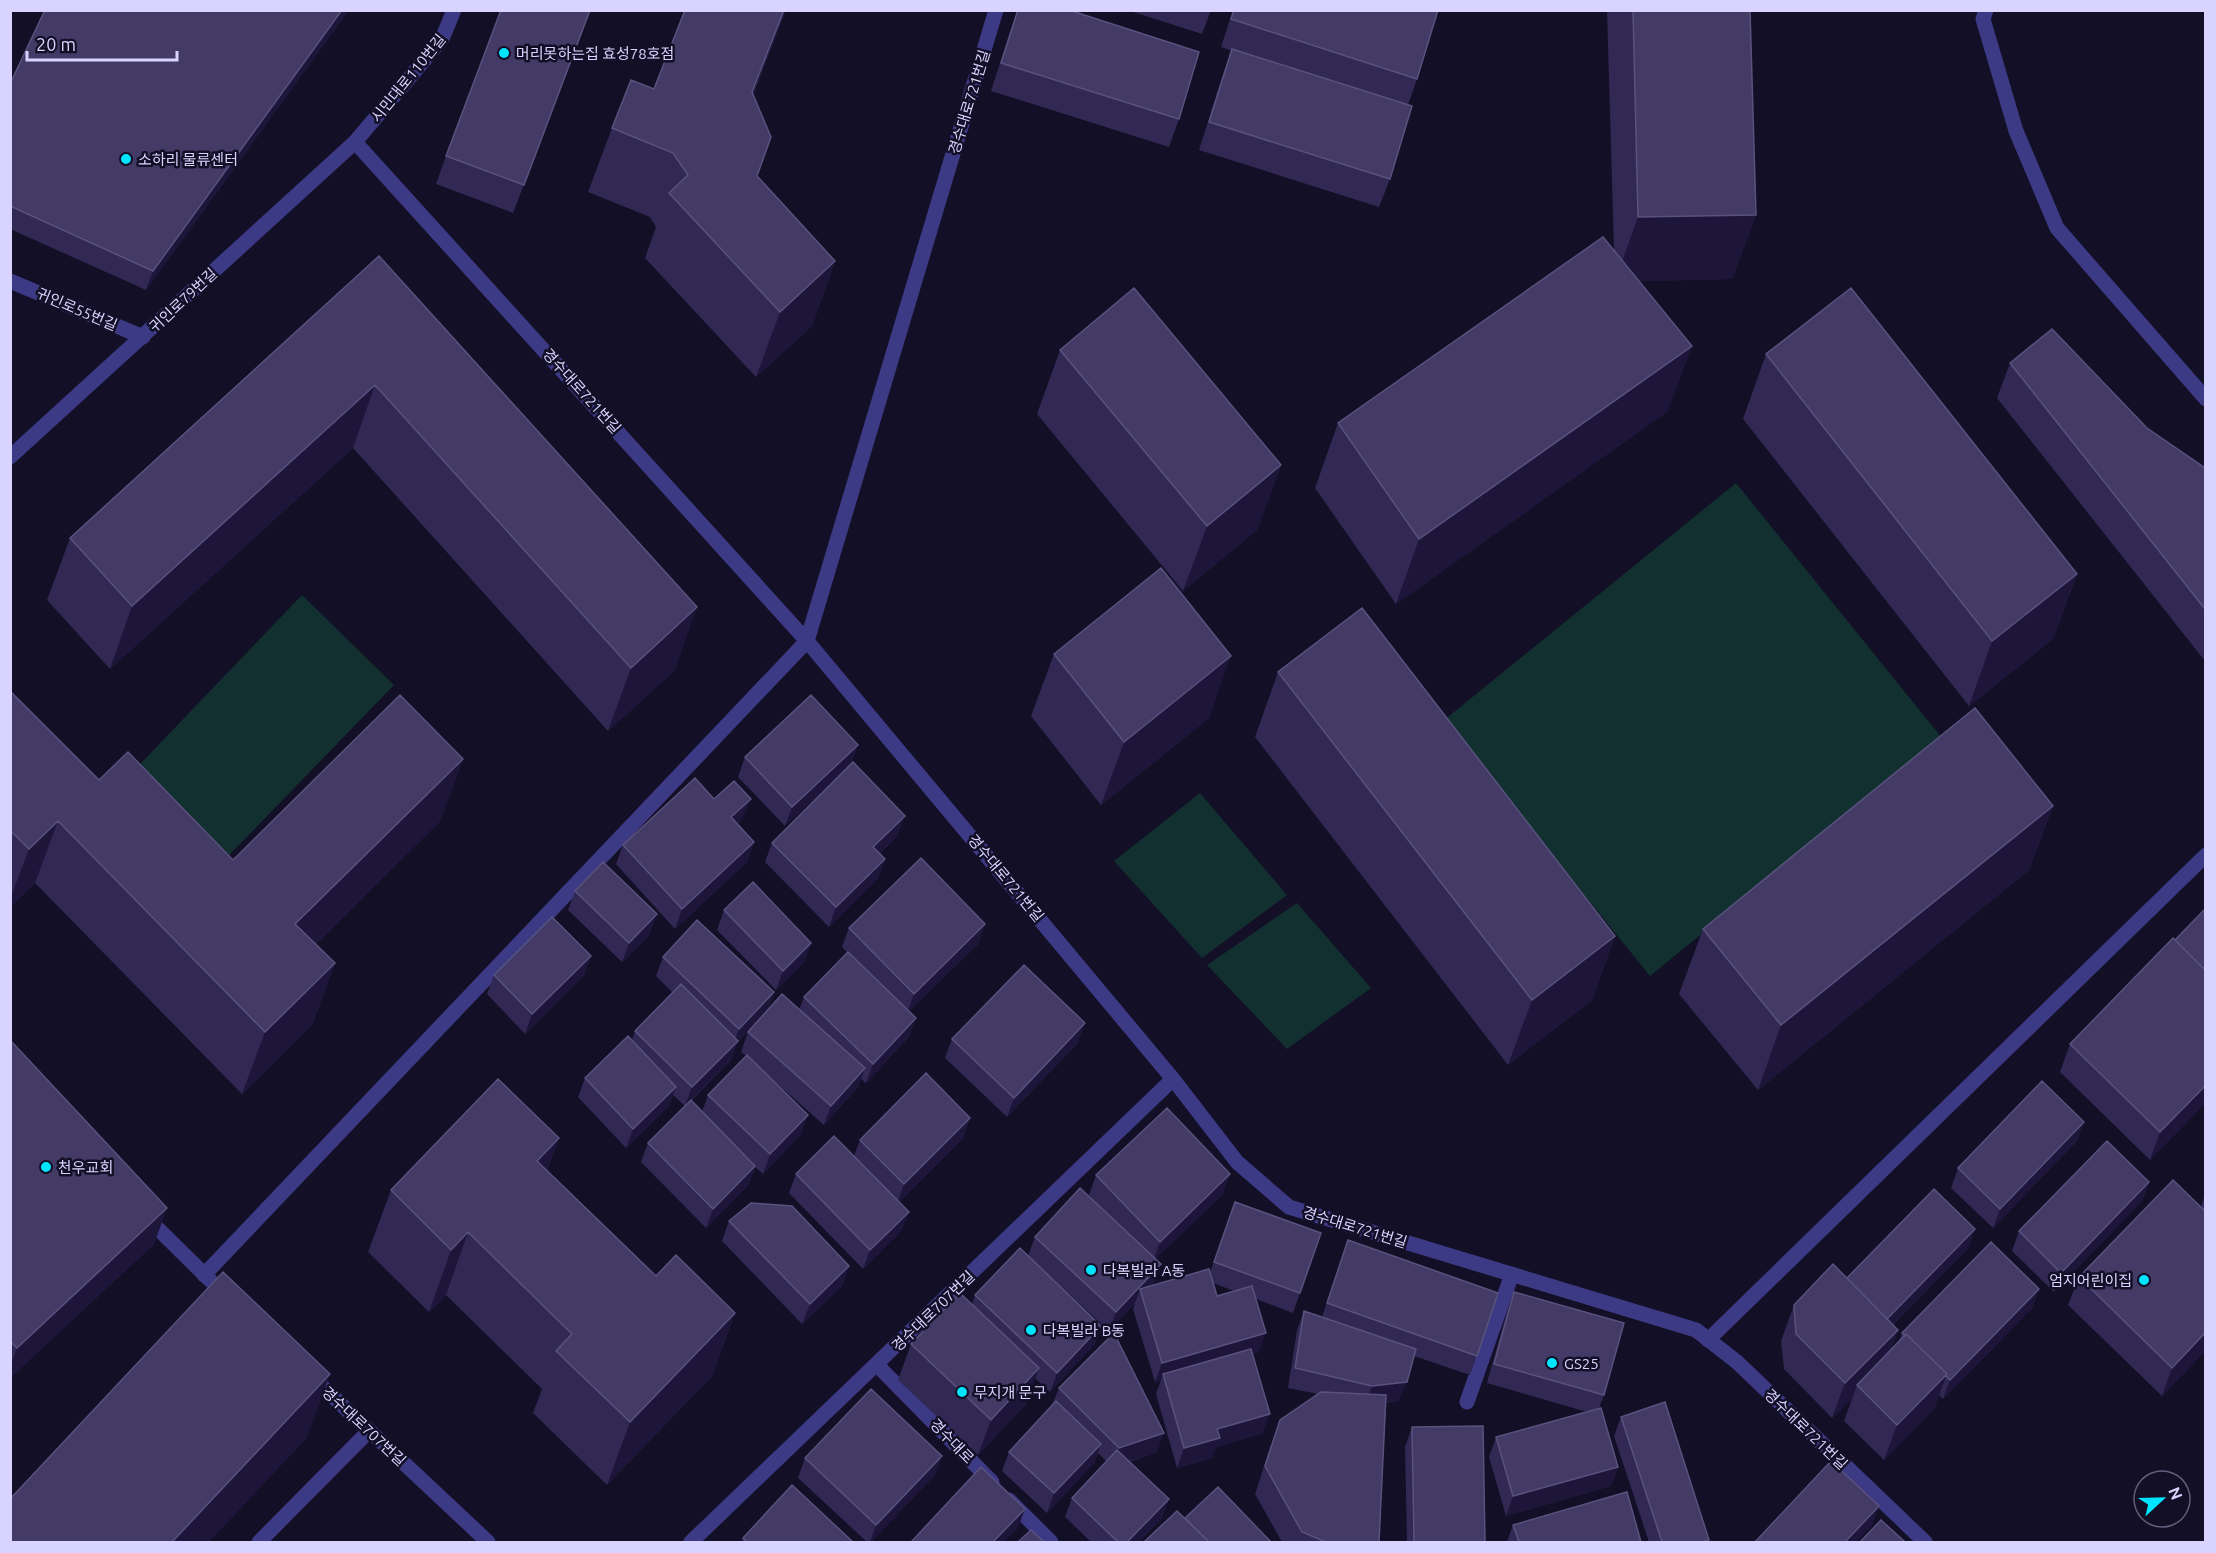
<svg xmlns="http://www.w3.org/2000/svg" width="2216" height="1553" font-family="Ubuntu,'Noto Sans KR',sans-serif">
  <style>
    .green { fill: #12302f }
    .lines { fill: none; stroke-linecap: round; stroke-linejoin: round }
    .minor { stroke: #3d3a85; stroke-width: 15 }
    .wall { fill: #312854; fill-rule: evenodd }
    .shaded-wall { fill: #1d163a }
    .building { fill: #433a66; stroke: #5a527e; stroke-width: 1.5 }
    .poi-dot { fill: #00e5ff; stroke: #130f26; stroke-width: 2 }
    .labels { text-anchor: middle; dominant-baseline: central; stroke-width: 5; stroke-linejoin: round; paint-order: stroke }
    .poi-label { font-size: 15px; fill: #d9d4ff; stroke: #130f26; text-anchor: start }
    .street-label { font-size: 15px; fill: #d9d4ff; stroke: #130f26 }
  </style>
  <rect width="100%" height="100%" fill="#130f26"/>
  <path class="green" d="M1736,483L1942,738L1650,976L1443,721Z
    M302,595L394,685L212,873L120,785Z
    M1200,793L1287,895L1202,958L1114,861Z
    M1297,903L1371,988L1287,1049L1207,965Z"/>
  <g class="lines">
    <path class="minor" d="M1986,10L1983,19L2016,131L2057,228L2206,399
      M355,142L807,641L1173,1079L1237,1162L1289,1207L1696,1330L1737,1362L1925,1542
      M10,281L143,337
      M10,457L355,142L442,39L454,10
      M145,1216L211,1281
      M204,1275L807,641L996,10
      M1708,1340L2206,855
      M877,1365L992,1482
      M311,1376L488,1542
      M1467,1402L1512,1274
      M1009,1500L1051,1542
      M259,1542L369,1431
      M691,1542L1173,1079"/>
  </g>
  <path class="wall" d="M45,10H349L146,290L10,229V84Z
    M591,10L513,213L436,184L446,156Z
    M685,10H786L753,95L757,176L835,261L812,326L756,377L645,258L656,227L650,217L588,192L612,128L654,89Z
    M1017,10H1069L1179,119L1169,147L991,91Z
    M1127,10H1211L1202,34Z
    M1233,10H1438L1417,79L1408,105L1390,179L1379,207L1199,150L1222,77L1232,51L1221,47Z
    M1607,10H1750L1756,215L1732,279L1639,281L1668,411L1396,604L1315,488L1338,423L1614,250Z
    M379,256L675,670L608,731L353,448L110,669L47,600L70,538Z
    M1060,350L1281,465L1257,530L1183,591L1037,414Z
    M1766,354L2077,574L2053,639L1969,706L1743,419Z
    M2010,363L2147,428L2205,468V661L1997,398Z
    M1054,654L1209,718L1101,805L1031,716Z
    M1278,672L1615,936L1592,1000L1508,1065L1255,737Z
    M10,691L99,780L233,860L463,759L440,821L316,944L335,963L312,1025L242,1094L35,883L10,907Z
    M745,757L851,764L898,835L880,853L885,859L878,878L829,927L765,862L772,843L847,768L785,826L738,777Z
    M714,799L743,818L737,824L754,842L747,862L675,929L616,864L623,845Z
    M2053,806L2029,870L1758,1090L1679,994L1703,929Z
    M575,891L650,934L622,962L568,910Z
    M724,910L811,943L804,962L776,990L717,930Z
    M985,924L978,944L909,1011L916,1018L909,1037L866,1083L861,1079L858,1087L824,1125L766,1074L801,1134L763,1174L755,1167L748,1185L706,1228L641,1162L648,1143L685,1106L673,1095L669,1106L626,1148L578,1097L585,1078L632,1040L635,1031L673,993L656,976L663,957L774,992L767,1011L737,1043L731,1060L691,1101L702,1112L708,1095L746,1056L741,1052L748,1032L799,1010L804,997L847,952L842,947L849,928Z
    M2175,940L2205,1103L2150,1160L2060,1072L2070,1044Z
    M591,956L584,975L525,1034L487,994L494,975Z
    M952,1039L1078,1043L1007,1117L945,1058Z
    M10,1040L167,1208L154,1244L10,1378Z
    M970,1118L963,1138L899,1202L909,1212L901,1231L863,1269L789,1193L796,1174L854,1156L860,1140Z
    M2084,1122L2077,1141L1993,1228L1951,1188L1958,1168Z
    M559,1138L547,1170L656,1276L735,1313L712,1376L607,1485L533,1413L542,1389L446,1295L429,1312L368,1252L391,1190Z
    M1096,1175L1223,1194L1155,1259L1161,1264L1154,1284L1152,1286L1210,1273L1235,1202L1321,1233L1293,1313L1256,1299L1259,1352L1252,1354L1263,1433L1216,1447L1212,1458L1177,1468L1156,1394L1161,1380L1155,1382L1133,1309L1135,1303L1109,1331L1054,1280L1101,1326L1094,1345L1050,1392L1035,1378L1026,1404L978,1455L898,1380L911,1344L972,1304L975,1295L1028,1256L1035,1237L1110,1217L1089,1195ZM1213,1283L1234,1291L1217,1296Z
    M2149,1182L2142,1201L2054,1292L2012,1251L2019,1231Z
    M2205,1193V1351L2162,1396L2068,1305L2079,1277L2201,1207Z
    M729,1221L849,1266L842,1286L802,1324L722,1241Z
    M1975,1229L1968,1248L1893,1325L1898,1330L1891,1350L1899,1341L1902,1333L2039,1289L2032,1308L1943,1399L1939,1395L1934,1409L1884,1460L1844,1421L1852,1399L1832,1418L1784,1369L1781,1341L1794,1305L1847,1278Z
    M1348,1240L1498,1293L1470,1375L1414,1356L1399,1401L1386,1403L1379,1542H1282L1255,1494L1270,1448L1280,1420L1318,1394L1288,1388L1297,1330L1304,1311L1322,1317Z
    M1514,1292L1604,1395L1599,1408L1618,1467L1611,1486L1506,1516L1489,1457L1496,1437L1587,1412L1487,1383L1507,1311Z
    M1059,1388L1157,1452L1129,1462L1169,1499L1162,1518L1139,1542H1091L1065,1517L1072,1498L1106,1461L1098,1453L1094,1463L1047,1513L1002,1471L1009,1452L1052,1405Z
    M1621,1417L1708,1542H1649L1614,1436Z
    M1412,1427L1485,1542H1407L1405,1447Z
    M805,1458L935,1475L871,1542H867L798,1478Z
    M1513,1525L1641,1542H1507Z
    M743,1538L853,1542H741Z"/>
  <path class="shaded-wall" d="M342,10H349L146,290L153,271Z
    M784,10H786L728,156L752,92Z
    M1756,215L1732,279L1615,282L1638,217Z
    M835,261L812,326L756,377L780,312Z
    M1692,346L1668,411L1396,604L1419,539Z
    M375,385L353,448L110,669L132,606Z
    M1281,465L1257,530L1183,591L1207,526Z
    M2077,574L2053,639L1969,706L1992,641Z
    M697,607L675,670L608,731L631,668Z
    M1231,656L1209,718L1101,805L1124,742Z
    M858,745L851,765L785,826L792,807Z
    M463,759L440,821L273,986L295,924Z
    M751,799L743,818L724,837L731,817Z
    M2053,806L2029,870L1758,1090L1781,1025Z
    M905,816L898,835L866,867L873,847Z
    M58,821L35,883L10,907V899L29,849Z
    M754,842L747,862L675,929L682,909Z
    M885,859L878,878L829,927L836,907Z
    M657,914L650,934L622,962L629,943Z
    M985,924L978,944L907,1013L914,994Z
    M1615,936L1592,1000L1508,1065L1532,1000Z
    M811,943L804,962L776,990L783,971Z
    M591,956L584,975L525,1034L532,1014Z
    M335,963L312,1025L242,1094L265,1032Z
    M774,992L767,1011L737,1043L731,1060L685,1106L692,1087L733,1046L739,1029Z
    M916,1018L909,1037L866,1083L873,1064Z
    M1085,1023L1078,1043L1007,1117L1014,1098Z
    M865,1068L858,1087L824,1125L831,1106Z
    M2205,1086V1103L2150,1160L2160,1132Z
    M676,1087L669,1106L626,1148L633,1129Z
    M808,1115L801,1134L763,1174L770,1154Z
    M970,1118L963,1138L897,1204L904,1184Z
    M2084,1122L2077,1141L1993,1228L2000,1209Z
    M559,1138L536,1201L537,1161Z
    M755,1166L748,1185L706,1228L713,1209Z
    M1230,1174L1223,1194L1153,1261L1160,1242Z
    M2149,1182L2142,1201L2054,1292L2061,1273Z
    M167,1208L154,1244L10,1378V1366L17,1348Z
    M909,1212L901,1231L863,1269L870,1250Z
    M1975,1229L1968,1248L1879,1339L1886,1320Z
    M468,1232L446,1295L429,1312L451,1250Z
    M1161,1264L1154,1284L1142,1296L1140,1289L1135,1303L1109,1331L1116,1312Z
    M849,1266L842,1286L802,1324L810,1304Z
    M2039,1289L2032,1308L1943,1399L1950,1380Z
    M735,1313L712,1376L607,1485L630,1422Z
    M1101,1326L1094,1345L1050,1392L1057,1373Z
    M1898,1330L1885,1366L1857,1385L1852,1399L1832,1418L1845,1383Z
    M1266,1333L1259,1352L1165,1379L1163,1374L1161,1380L1155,1382L1162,1363Z
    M2205,1333V1351L2162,1396L2172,1368Z
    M1039,1368L1026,1404L978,1455L991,1420Z
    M330,1374L307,1438L209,1542H172Z
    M1947,1374L1934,1409L1884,1460L1897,1425Z
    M1407,1382L1399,1401L1365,1405L1372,1386Z
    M1270,1414L1263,1433L1216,1447L1212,1458L1177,1468L1184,1448L1217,1429Z
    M1164,1433L1157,1452L1112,1467L1119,1448Z
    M1101,1444L1094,1463L1047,1513L1054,1493Z
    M942,1456L935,1475L871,1542H870L876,1525Z
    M1618,1467L1611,1486L1506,1516L1513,1496Z
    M1169,1499L1162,1518L1139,1542H1127Z
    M1879,1506L1872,1526L1856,1542H1845Z
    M1025,1509L1018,1528L1004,1542H993Z"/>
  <path class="building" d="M45,10H342L153,271L10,206V84Z
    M501,10H590L524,185L446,156Z
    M685,10H784L752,92L771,137L757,176L835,261L780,312L669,193L688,175L673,153L612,128L631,80L654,89Z
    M1018,10H1069L1199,52L1179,119L1001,63Z
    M1234,10H1438L1417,79L1231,19Z
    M1633,10H1750L1756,215L1638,217Z
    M1232,49L1412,106L1390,179L1209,122Z
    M1603,237L1692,346L1419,539L1338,423Z
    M379,256L697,607L631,668L375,385L132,606L70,538Z
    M1134,288L1281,465L1207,526L1060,350Z
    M1851,288L2077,574L1992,641L1766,354Z
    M2052,329L2147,428L2205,468V609L2010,363Z
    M1161,568L1231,656L1124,742L1054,654Z
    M1362,608L1615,936L1532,1000L1278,672Z
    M10,691L99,780L128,752L233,860L400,695L463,759L295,924L335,963L265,1032L58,821L29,849L10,830Z
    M811,695L858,745L792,807L745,757Z
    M1975,708L2053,806L1781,1025L1703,929Z
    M853,762L905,816L873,847L885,859L836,907L772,843Z
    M695,778L714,799L734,781L751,799L731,817L754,842L682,909L623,845Z
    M921,858L985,924L914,994L849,928Z
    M603,862L657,914L629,943L575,891Z
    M753,882L811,943L783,971L724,910Z
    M2205,909V970L2175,940Z
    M552,917L591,956L532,1014L494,975Z
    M697,920L774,992L739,1029L663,957Z
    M2173,938L2205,970V1086L2160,1132L2070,1044Z
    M848,952L916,1018L873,1064L804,997Z
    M1024,965L1085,1023L1014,1098L952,1039Z
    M681,984L738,1041L692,1087L635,1031Z
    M782,994L865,1068L831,1106L748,1032Z
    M628,1036L676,1087L633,1129L585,1078Z
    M10,1040L167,1208L17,1348L10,1341Z
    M747,1055L808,1115L770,1154L708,1095Z
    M926,1073L970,1118L904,1184L860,1140Z
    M498,1079L559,1138L537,1161L656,1276L676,1255L735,1313L630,1422L556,1351L572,1334L468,1232L451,1250L391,1190Z
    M2042,1081L2084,1122L2000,1209L1958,1168Z
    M691,1100L755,1166L713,1209L648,1143Z
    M1167,1108L1230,1174L1160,1242L1096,1175Z
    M834,1136L909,1212L870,1250L796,1174Z
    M2107,1141L2149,1182L2061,1273L2019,1231Z
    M2173,1180L2205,1211V1333L2172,1368L2079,1277Z
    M1080,1188L1161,1264L1116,1312L1035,1237Z
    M1934,1189L1975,1229L1887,1319L1847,1278Z
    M1235,1202L1321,1233L1300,1293L1214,1262Z
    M751,1203L792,1206L849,1266L810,1304L729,1221Z
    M1348,1240L1498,1293L1477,1356L1327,1303Z
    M1991,1242L2039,1289L1950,1380L1946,1376L1947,1374L1906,1334L1905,1336L1902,1333Z
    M1020,1248L1101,1326L1057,1373L975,1295Z
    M1833,1264L1898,1330L1845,1383L1796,1334L1794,1305Z
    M1209,1269L1217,1296L1252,1286L1266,1333L1162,1363L1140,1289Z
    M223,1272L330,1374L172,1542H10V1499Z
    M1514,1292L1624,1323L1604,1395L1494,1364Z
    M960,1293L1039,1368L991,1420L911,1344Z
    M1304,1311L1416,1349L1407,1382L1372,1386L1295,1368Z
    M1114,1333L1164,1433L1119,1448L1059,1388Z
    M1906,1334L1947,1374L1897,1425L1857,1385Z
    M1251,1349L1270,1414L1217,1429L1220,1438L1184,1448L1163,1374Z
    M871,1389L942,1456L876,1525L805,1458Z
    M1321,1392L1386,1395L1379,1542H1326L1302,1532L1265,1466L1280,1420Z
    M1056,1401L1101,1444L1054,1493L1009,1452Z
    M1665,1402L1709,1540L1701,1542H1662L1621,1417Z
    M1601,1408L1618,1467L1513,1496L1496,1437Z
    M1483,1426L1485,1542H1414L1412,1427Z
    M1117,1450L1169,1499L1127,1542H1118L1072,1498Z
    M1831,1461L1879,1506L1845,1542H1755Z
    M981,1467L1025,1509L993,1542H914L912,1541Z
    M792,1485L853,1542H747L743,1538Z
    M1218,1487L1271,1542H1209L1185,1518Z
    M1627,1492L1641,1542H1519L1513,1525Z
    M1177,1511L1209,1542H1144Z
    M1881,1520L1905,1542H1860Z
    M1031,1530L1044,1542H1018Z"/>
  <g class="poi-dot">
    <circle cx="504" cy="53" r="6"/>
    <circle cx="126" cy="159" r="6"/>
    <circle cx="46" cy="1167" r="6"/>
    <circle cx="1091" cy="1270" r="6"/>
    <circle cx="2144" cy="1280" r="6"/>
    <circle cx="1031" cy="1330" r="6"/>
    <circle cx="1552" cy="1363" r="6"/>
    <circle cx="962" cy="1392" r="6"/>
  </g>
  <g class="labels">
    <g class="poi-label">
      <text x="516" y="53">머리못하는집 효성78호점</text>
      <text x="138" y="159">소하리 물류센터</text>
      <text x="58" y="1167">천우교회</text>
      <text x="1103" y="1270">다복빌라 A동</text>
      <text x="2132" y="1280" text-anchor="end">엄지어린이집</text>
      <text x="1043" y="1330">다복빌라 B동</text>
      <text x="1564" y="1363">GS25</text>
      <text x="974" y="1392">무지개 문구</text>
    </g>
    <g class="street-label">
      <text transform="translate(408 78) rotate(-51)">시민대로110번길</text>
      <text transform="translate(969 102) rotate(-73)">경수대로721번길</text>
      <text transform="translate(183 300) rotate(-43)">귀인로79번길</text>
      <text transform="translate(77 309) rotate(23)">귀인로55번길</text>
      <text transform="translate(582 391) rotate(48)">경수대로721번길</text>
      <text transform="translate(1006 878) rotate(50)">경수대로721번길</text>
      <text transform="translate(1355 1227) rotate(17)">경수대로721번길</text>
      <text transform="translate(933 1311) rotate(-44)">경수대로707번길</text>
      <text transform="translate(364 1426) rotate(43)">경수대로707번길</text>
      <text transform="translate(1806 1429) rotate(44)">경수대로721번길</text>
      <text transform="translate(952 1441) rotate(46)">경수대로</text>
    </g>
  </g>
  <rect width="2216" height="1553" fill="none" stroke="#d9d4ff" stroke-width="24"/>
  <g transform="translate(2162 1499) rotate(68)"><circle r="28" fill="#130f26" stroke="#625e7d" stroke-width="1.5"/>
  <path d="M0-4.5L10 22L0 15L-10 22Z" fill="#00e5ff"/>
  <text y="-9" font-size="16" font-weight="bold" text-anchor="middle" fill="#d9d4ff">N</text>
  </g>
  <path d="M27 51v9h150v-9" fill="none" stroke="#d9d4ff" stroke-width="3"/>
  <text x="36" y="51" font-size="18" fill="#d9d4ff" stroke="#130f26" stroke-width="4.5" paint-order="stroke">20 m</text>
</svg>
